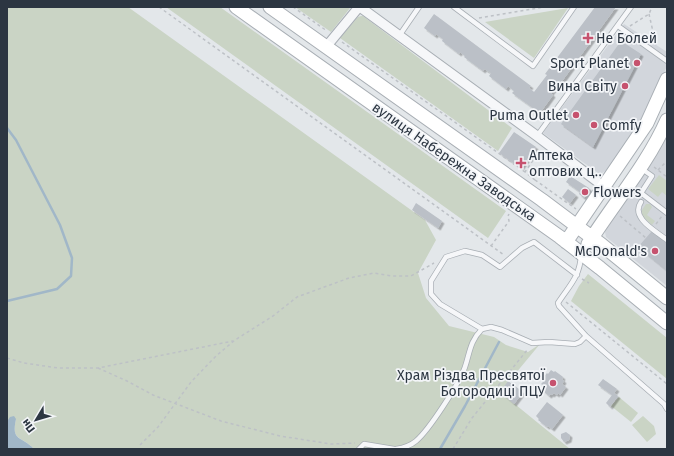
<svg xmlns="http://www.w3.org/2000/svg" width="674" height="456" font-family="'Fira Sans',sans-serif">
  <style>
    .built { fill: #d2d6dc }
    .green { fill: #cad4c5 }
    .water { fill: #a1b7c8 }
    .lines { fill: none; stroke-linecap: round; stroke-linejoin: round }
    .stream { stroke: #a1b7c8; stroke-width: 2.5 }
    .building { fill: #bbc0c7; filter: url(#shadow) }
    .service-casing { stroke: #a8aeb4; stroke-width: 6 }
    .minor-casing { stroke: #a8aeb4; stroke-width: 11 }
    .secondary-casing { stroke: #a8aeb4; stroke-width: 15 }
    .path { stroke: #bdc1c6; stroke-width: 1.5; stroke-dasharray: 3 3; stroke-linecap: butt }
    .service { stroke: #f6f7f9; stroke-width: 4.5 }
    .minor { stroke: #f6f7f9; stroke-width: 9 }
    .secondary { stroke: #fff; stroke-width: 13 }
    .poi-dot { fill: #c6526e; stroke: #f3f5f8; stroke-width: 1.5 }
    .labels { text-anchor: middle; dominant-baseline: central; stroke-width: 3.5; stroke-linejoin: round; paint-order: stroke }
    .poi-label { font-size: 14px; fill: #2c3642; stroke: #f3f5f8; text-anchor: end }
    .street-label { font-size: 14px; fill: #2c3642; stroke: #f3f5f8 }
  </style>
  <defs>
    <filter id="shadow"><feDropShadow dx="2.5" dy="2.5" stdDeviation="0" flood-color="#0004"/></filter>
  </defs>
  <rect width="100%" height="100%" fill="#e3e7ea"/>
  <path class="built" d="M624,24L667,52V66L642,121L609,169L602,173H598L543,133Z
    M667,133V286L606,237L605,232L606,227Z"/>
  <path class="green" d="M7,7H128L425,220L436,240L418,273L426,298L449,326L494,337L506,345L528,352L540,344L500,392L570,449H34C21,435 11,442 16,419L8,420L7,425Z
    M166,7H220L506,211L488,238Z
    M295,7H349L350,8L331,32Z
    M568,8L534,58L485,22Z
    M361,16H363L512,128L498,151L340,38L358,17Z
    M659,175L667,181V196L662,192L658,197L648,189Z
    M646,204H650L652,207L647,215L655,221L652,225L641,215L642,210Z
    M588,274L667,338V379L571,301L579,286Z
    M619,397L638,413L631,422L611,406Z
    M643,416L654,426L656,434L647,442L632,425Z"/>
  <path class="water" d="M14,416L16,419C11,442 21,435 34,449H7L8,420L10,417Z"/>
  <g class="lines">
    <path class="stream" d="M7,128L16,140L60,225L72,258L71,276L57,289L7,301
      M440,449L465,406L499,342"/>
  </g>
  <path class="building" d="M595,7H616L560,84L559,83L551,93L553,95L540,113L512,93L514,91L508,86L506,89L489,76L491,73L484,69L483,71L464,57L465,56L460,52L459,54L442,41L443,39L436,34L435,36L424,28L434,14L531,86L529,88L534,92L547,75L545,74Z
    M621,41L641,54L593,147L561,124Z
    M514,132L536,147L521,168L499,153Z
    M570,176L589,188V191L584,198L579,194L580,192L566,182Z
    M568,189L576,195L570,203L562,197Z
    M416,203L442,221L438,228L412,210Z
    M652,231L667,244V271L638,247Z
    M551,370L554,372L555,371L563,377L562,379L564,381L562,384L566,387L560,395L558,393L557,395L554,393L552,395L551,394L549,396L541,389L544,386L541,384L543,382L541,380L547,373L548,374Z
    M603,379L617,389L614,393L618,396L610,407L606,403L612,395L598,385Z
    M508,381L523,392L514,404L500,392Z
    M547,402L563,415L552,429L548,426L547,427L538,420L539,419L536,416Z
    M566,432L570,435L569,440L564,442L561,438V434Z"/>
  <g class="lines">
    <g class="service-casing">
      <path id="service" d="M454,7L533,66L574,7
        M618,26L667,61
        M399,36L419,7
        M537,136L631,7
        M642,169L652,176L641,193L667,213
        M641,202C630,218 656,231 667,240
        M581,255C580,277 569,286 558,303L559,306L586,336L664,404L667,409
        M577,275L534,242L522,248L500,267L482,255L465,251L446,257L431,281V294L440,304L482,329L491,327L502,330L532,343L549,342L575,344L580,342L586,336
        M359,449L364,444L394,449
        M396,449C403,448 410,446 416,441C429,430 459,384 465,367C470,352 470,341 482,329"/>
    </g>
    <g class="minor-casing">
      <path id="minor" d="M360,7L537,136L619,198
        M326,47L359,7"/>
    </g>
    <g class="secondary-casing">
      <path id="secondary" d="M236,7L560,237L600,268L667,323
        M270,7L542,200L602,245L667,298
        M566,242L647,123L667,79
        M588,244C614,203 647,165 667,120"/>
    </g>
    <path class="path" d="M159,7L504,255
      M293,7L327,31
      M649,14L656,45
      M479,18L544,7
      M630,26L649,14L652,7
      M342,42L525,172
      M654,167L667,177
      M658,170L667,161
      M535,180L576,209
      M535,180L525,172L540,150
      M620,216L646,238
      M656,224L662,216
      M491,246L509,221L508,216L509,214
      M582,279L589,283
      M566,302L667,384
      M7,358L24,363L58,368H98L233,341
      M98,368L127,381L153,395L221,421L280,436L331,444L355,443
      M140,445L158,427L191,382L216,356L235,340L273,316L297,297L349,278L374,273L392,276H411L434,263
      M453,449L472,418L528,349"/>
    <use href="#service" class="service"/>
    <use href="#minor" class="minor"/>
    <use href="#secondary" class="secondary"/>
  </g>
  <g class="poi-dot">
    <path d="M586 32h4v4h4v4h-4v4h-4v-4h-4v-4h4z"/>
    <circle cx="637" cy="63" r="4"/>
    <circle cx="625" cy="86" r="4"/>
    <circle cx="576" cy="115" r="4"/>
    <circle cx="594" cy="125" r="4"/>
    <path d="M519 157h4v4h4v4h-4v4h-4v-4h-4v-4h4z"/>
    <circle cx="585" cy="192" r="4"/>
    <circle cx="655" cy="251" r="4"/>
    <circle cx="553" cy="383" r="4"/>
  </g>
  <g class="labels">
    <g class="poi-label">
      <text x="596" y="38" text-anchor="start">Не Болей</text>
      <text x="629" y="63">Sport Planet</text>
      <text x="617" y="86">Вина Світу</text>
      <text x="568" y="115">Puma Outlet</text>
      <text x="602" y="125" text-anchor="start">Comfy</text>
      <text x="529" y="155" text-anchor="start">Аптека<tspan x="529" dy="16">оптових ц‥</tspan></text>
      <text x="593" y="192" text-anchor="start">Flowers</text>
      <text x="647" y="251">McDonald's</text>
      <text x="545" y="375">Храм Різдва Пресвятої<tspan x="545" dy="16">Богородиці ПЦУ</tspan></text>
    </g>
    <g class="street-label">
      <text transform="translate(454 162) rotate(35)">вулиця Набережна Заводська</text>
    </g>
  </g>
  <rect width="674" height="456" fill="none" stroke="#2c3642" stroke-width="16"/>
  <g transform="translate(36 420) rotate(232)" stroke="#f3f5f8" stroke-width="3" paint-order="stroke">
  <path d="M0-3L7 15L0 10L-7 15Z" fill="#2c3642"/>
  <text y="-6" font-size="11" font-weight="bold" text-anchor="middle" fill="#2c3642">Пн</text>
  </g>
</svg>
